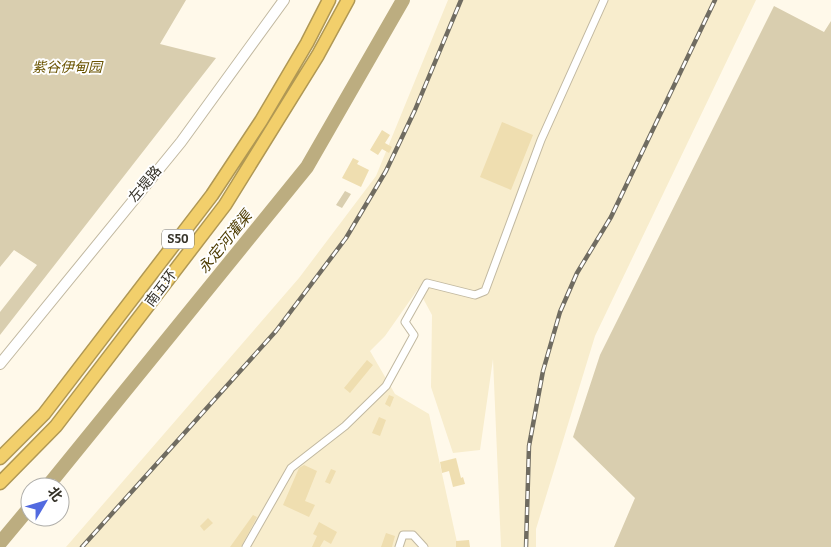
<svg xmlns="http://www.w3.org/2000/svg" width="831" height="547" font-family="Bitter,'Noto Sans SC',serif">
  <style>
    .built { fill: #f8edcd }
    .green { fill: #d9ceaf }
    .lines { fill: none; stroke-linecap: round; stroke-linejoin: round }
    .river { stroke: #bcad80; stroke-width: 14 }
    .building { fill: #efdeb0 }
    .minor-casing { stroke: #c1b8a0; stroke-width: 9 }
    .secondary-casing { stroke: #c1b8a0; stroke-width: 12 }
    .motorway-casing { stroke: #b09854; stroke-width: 15 }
    .minor { stroke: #fff; stroke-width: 7 }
    .secondary { stroke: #fff; stroke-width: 10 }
    .motorway { stroke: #f2cf6b; stroke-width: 12 }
    .rail-casing { stroke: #706c61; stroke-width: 4.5 }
    .rail { stroke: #fff; stroke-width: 2.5; stroke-dasharray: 8; stroke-linecap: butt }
    .labels { text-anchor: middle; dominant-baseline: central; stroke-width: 4; stroke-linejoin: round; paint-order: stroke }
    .shield { fill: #fff; stroke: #727068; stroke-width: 1 }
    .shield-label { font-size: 12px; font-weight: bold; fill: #353228 }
    .park-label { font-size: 14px; font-style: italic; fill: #6b5503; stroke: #fff }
    .street-label { font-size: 14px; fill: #353228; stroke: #fff }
    .water-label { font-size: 15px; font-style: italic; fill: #4e3d03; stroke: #fff }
  </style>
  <rect width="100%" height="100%" fill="#fff9ea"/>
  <path class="built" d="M448,0H756L595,336L536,529V547H501L493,359L480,450L453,453L431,387L432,315L418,289L385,336L370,351L395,394L429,414L458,547H66L299,278L376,176Z"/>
  <path class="green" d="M0,0H186L160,44L216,58L0,335V312L37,265L14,250L0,267Z
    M774,6L824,32L831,21V547H614L635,498L573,437L600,355Z
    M345,191L351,194L342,208L336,205Z"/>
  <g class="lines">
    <path class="river" d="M47,487L307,167L403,0
      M0,543L30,507"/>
  </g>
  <path class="building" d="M502,122L533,135L511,190L480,177Z
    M382,130L390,135L385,143L392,147L389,153L382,149L378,155L370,150Z
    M353,158L359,161L357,164L369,170L361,187L342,178Z
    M367,360L373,365L350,393L344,388Z
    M389,395L394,397L390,407L385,404Z
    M379,417L386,420L380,436L372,433Z
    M456,458L461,478L463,477L465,484L453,487L449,471L442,473L440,462Z
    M304,465L317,471L305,501L315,505L309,517L283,505L299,468Z
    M331,469L336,471L330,484L325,482Z
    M253,515L257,517L241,547H230Z
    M208,518L213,523L204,531L200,526Z
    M319,522L337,532L331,544L324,540L320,547H312L317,536L313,534Z
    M386,533L395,536L392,547H381Z
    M469,540L470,547H456V541Z"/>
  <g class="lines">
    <g class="minor-casing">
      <path id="minor" d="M246,547L291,468L345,426L386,386L414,335L405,322L427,283L475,295L485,291L541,140L604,0
        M399,547L403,535H413L424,547"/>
    </g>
    <g class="secondary-casing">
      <path id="secondary" d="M0,364L181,142L284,0"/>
    </g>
    <g class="motorway-casing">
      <path id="motorway" d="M0,458L44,414L212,195L261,121L307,43L329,0
        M0,483L56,426L225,205L318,55L348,0"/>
    </g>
    <use href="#minor" class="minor"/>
    <use href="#secondary" class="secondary"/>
    <use href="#motorway" class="motorway"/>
    <g class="rail-casing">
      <path id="rail" d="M82,547L276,331L346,238L386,171L415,110L461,0
        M526,547L529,446L543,371L560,312L577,273L611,217L715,0"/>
    </g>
    <use href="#rail" class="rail"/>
  </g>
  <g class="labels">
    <rect class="shield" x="162" y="229.5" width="32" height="19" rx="4"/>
    <g class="shield-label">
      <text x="178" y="239">S50</text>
    </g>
    <g class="park-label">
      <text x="67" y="67">紫谷伊甸园</text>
    </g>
    <g class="street-label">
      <text transform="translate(145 184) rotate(-50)">左堤路</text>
      <text transform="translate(161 288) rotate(-53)">南五环</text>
    </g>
    <g class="water-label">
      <text transform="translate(225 242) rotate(-51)">永定河灌渠</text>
    </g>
  </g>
  <g transform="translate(45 502) rotate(52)"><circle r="24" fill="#ffffff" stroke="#aeada9"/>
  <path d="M0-4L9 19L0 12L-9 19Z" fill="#526ae0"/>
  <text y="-8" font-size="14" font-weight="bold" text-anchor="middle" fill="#353228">北</text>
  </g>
</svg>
